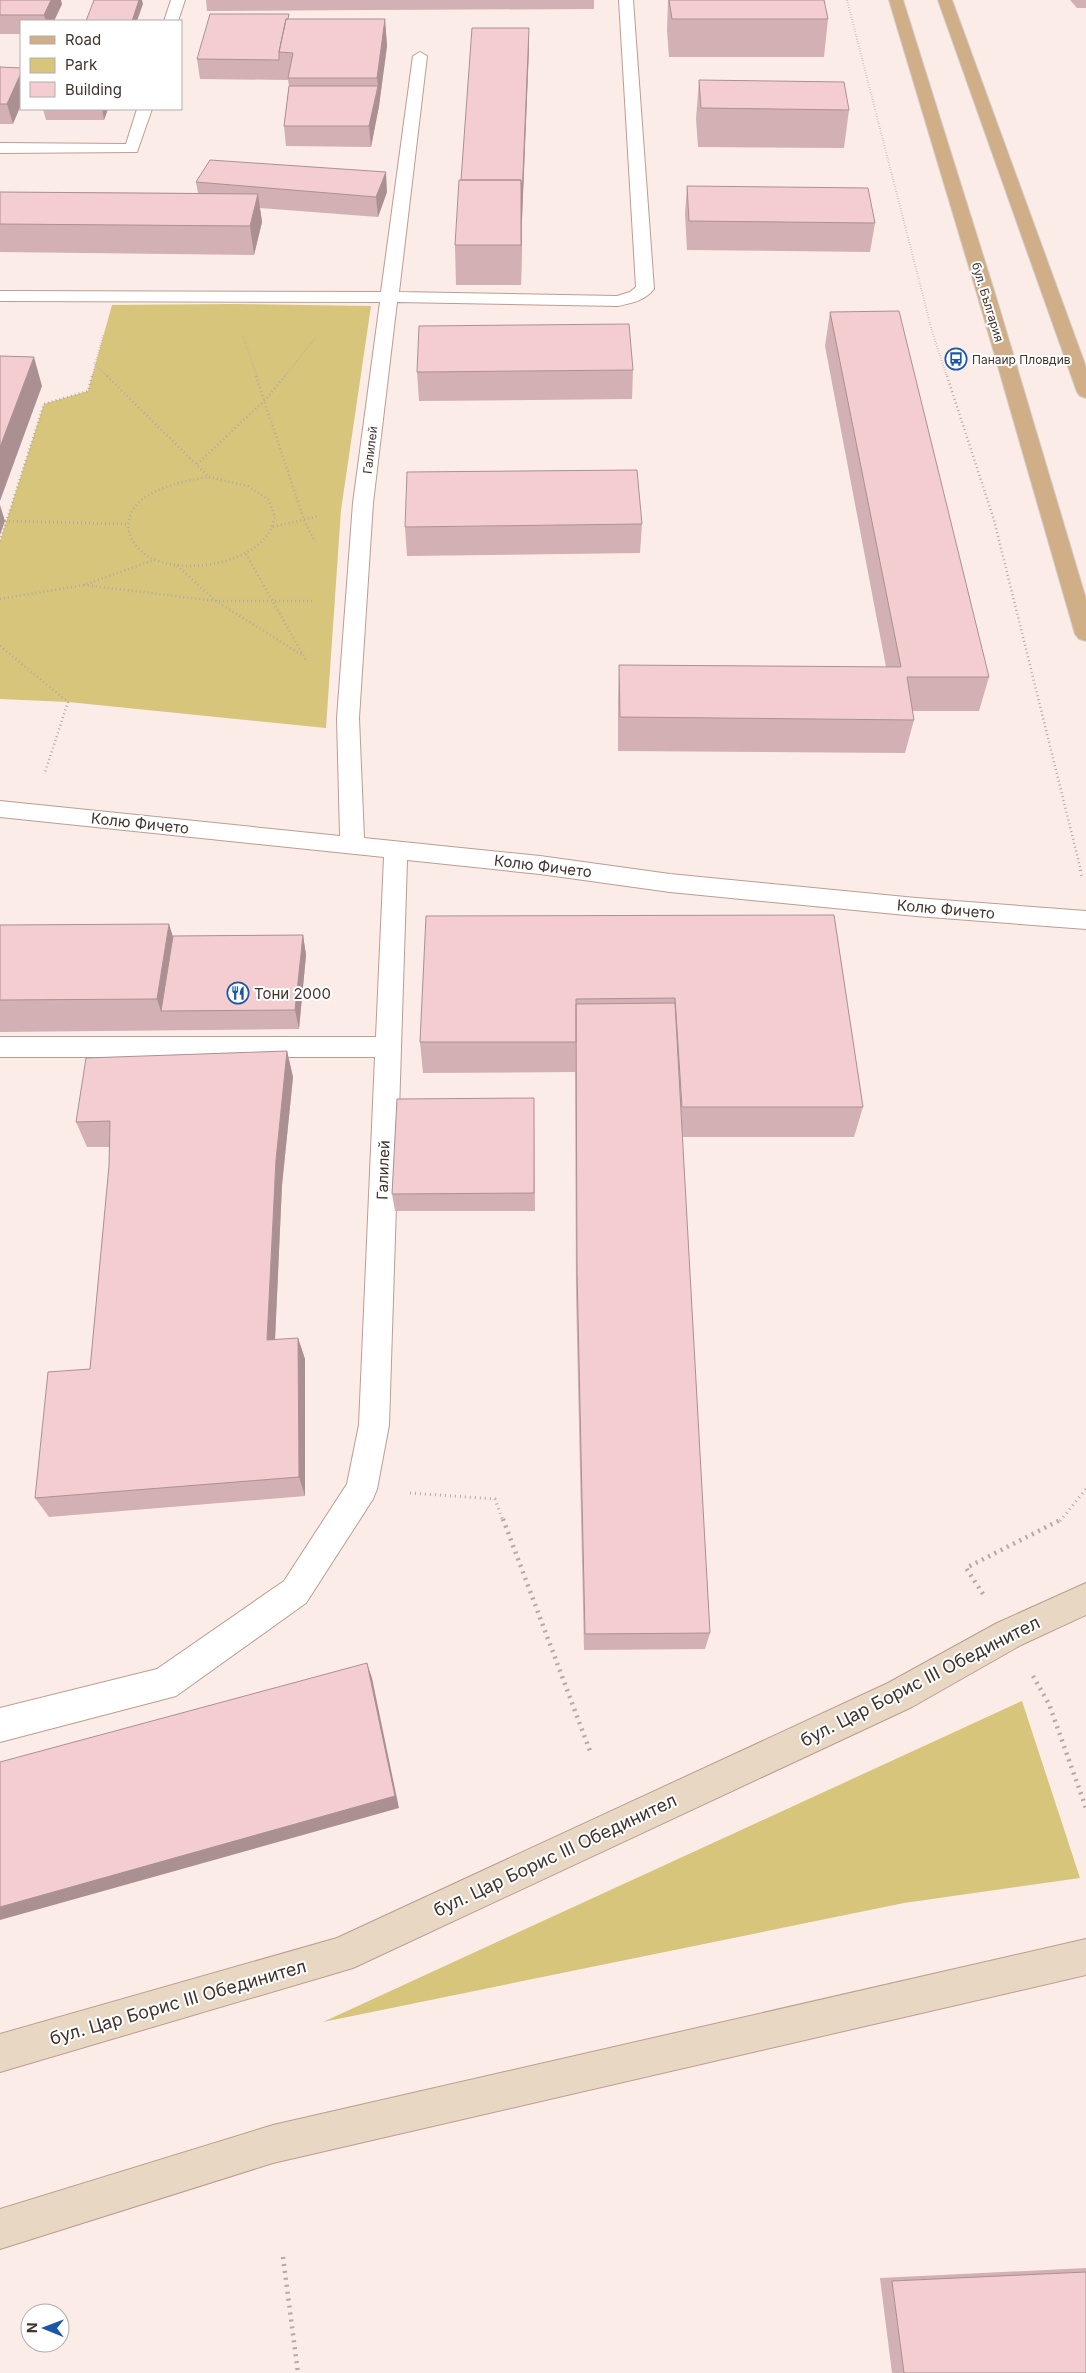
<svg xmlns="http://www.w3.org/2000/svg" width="1086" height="2373" font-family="Inter,sans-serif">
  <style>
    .green { fill: #d6c57b }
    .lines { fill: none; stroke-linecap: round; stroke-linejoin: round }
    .street-casing { stroke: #be9c90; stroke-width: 2 }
    .secondary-casing { stroke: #be9c90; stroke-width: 2 }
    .primary-casing { stroke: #d1cecd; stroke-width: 2 }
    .path-far3 { stroke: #b7a8a3; stroke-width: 2; stroke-dasharray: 0.5 2; stroke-linecap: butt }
    .path-far2 { stroke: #b7a8a3; stroke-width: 2.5; stroke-dasharray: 1 3; stroke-linecap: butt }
    .path-far1 { stroke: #b7a8a3; stroke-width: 3; stroke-dasharray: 1 4; stroke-linecap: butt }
    .path { stroke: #b7a8a3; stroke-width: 4.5; stroke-dasharray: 2 5; stroke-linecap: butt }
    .street { fill: #fff; fill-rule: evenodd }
    .secondary { fill: #e7d7c3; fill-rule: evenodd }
    .primary { fill: #d0af88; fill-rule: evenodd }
    .wall { fill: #d2b0b4 }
    .shaded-wall { fill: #ab9092 }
    .building { fill: #f4cdd1; stroke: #ab9092 }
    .labels { text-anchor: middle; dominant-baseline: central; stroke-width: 4; stroke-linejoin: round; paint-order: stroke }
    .far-street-label { font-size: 12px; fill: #41332e; stroke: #fff }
    .far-poi-label { font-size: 12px; fill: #41332e; stroke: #fff; text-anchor: start }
    .street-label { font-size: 15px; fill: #41332e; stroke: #fff }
    .poi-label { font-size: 15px; fill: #41332e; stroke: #fff; text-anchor: start }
    .near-street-label { font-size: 18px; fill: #41332e; stroke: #fff }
  </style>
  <rect width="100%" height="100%" fill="#fbece7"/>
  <path class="green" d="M232,304L371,306L341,510L326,728L68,702L0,699V541L44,404L88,391L112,305Z
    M1022,1701L1080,1878L904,1903L323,2022Z"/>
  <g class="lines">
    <g class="street-casing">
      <path id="street" d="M171,0H185L178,21H164Z
        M619,0H633L654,289C645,301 631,303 618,306L397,302L373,503L359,718L364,838L540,856L670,874L916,898L1086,911V929L916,916L670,892L540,874L407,860L389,1425L377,1489L373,1499L306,1603L176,1696L0,1742V1708L157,1669L284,1581L347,1484L359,1425L375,1057H0V1037H376L384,857L0,817V801L340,836L337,718L353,503L380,302L0,301V291L381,292L413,56L420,52L427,56L399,292L617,296L630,292L636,287Z
        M137,109H152L137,152L0,153V143L126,144Z"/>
    </g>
    <g class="secondary-casing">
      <path id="secondary" d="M1086,1583V1615L1021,1645L912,1707L353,1968L0,2072V2034L337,1938L888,1683L997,1623Z
        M1086,1939V1975L273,2163L0,2249V2209L273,2125Z"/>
    </g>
    <g class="primary-casing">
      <path id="primary" d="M889,0H903L996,297L1086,599V641L1079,639L1075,634L978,297Z
        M938,0H952L1086,367V398L1080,396L1077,392Z"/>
    </g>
    <path class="path-far3" d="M847,0L932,331L947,377
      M243,336L257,377
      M94,363L108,377
      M92,377L103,335
      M284,377L316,337"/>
    <path class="path-far2" d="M107,376L209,477
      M256,376L304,520L315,542
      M947,376L994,520L1081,871
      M197,464L266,399L285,376
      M209,477L248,486L269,500L275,517C273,522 272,530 268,534C247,565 181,575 149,557C140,551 131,542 129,531C123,492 182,481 209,477Z
      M5,521L127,524
      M273,527L319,516
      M0,541L44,404L88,391L92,376
      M246,554L307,662
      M177,566L216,601L302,655
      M84,585L216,601H313
      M0,599L84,585L154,560
      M0,646L68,702L45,772"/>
    <path class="path-far1" d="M1080,870L1082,877
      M410,1493L495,1499L503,1521
      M1060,1521L1086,1489"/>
    <path class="path" d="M503,1519L590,1751
      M983,1594L966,1568L1062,1519
      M1033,1676L1049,1704L1086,1808
      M283,2257L298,2373"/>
    <use href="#street" class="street"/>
    <use href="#secondary" class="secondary"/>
    <use href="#primary" class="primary"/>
  </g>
  <path class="wall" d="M0,0L62,4L54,21H21V34H0Z
    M206,0H594V9L368,10L207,11Z
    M668,0H824L828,19L824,57H669L667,31Z
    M1070,0H1086V8H1077Z
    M290,19H385L387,46L379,106L371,147L286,146L284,126L289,86L288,80L200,79L197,59Z
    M529,48L522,219L521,285H456L455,245L461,180Z
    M0,67L13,124H0Z
    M699,80L849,110L844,148L698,147L696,119Z
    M43,109H108L104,120H46Z
    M196,182L387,192L378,217L260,208L262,222L254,255L0,252V192L198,193Z
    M687,186L875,223L870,252L687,250L685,214Z
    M830,312L989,677L979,711H912L914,720L905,753L618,751V699L619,665L886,667L825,346Z
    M633,370L632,399L419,401L417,372Z
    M642,524L640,553L407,556L405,527Z
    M834,915L863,1107L854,1137H682L710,1633L705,1649L584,1650L576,1293L575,1072L423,1073L420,1042Z
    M0,925L173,936L303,935L306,955L299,1029L0,1032Z
    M287,1051L293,1077L282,1185L275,1340L298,1338L305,1359V1496L49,1517L35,1498L90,1369L109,1166L110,1147H87L76,1122Z
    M534,1098L535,1211H395L392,1194Z
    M1086,2268V2373H892L880,2278Z"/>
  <path class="shaded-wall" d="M51,0H61L62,4L54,21H46L44,15Z
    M139,0H142L143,4L137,21H132Z
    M385,19L387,46L379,106L371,147L369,126L378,86L377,78Z
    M529,28V48L522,219L521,285V180Z
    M21,73V105L13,124L7,104Z
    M102,109H108L104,120Z
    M386,172L387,192L378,217L376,197Z
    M258,194L262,222L254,255L250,226Z
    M34,357L42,386L0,501V447Z
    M0,505L5,521L0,535Z
    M169,924L179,956L161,1011L157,999Z
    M303,935L306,955L299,1029L295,1010Z
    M287,1051L293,1077L282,1185L274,1362L267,1340L276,1160Z
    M298,1338L305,1359V1496L299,1477Z
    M367,1663L372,1678L399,1808L0,1920V1907Z"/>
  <path class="building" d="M0,0H51L44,15H0Z
    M94,0H139L132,21H86Z
    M669,0H824L828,19H672Z
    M210,14H289L288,19H286L279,52V60L197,59Z
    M286,19H385L377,78H288L293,53L279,52Z
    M472,28H529L522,198L521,180H461Z
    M0,67L21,68V73L7,104H0Z
    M699,80L844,82L849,110L701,108Z
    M289,86H378L369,126H284Z
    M210,160L386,172L376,197L196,182Z
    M459,180H521V245H455Z
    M687,186L868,188L875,223L689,221Z
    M0,192L258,194L250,226L0,224Z
    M899,311L989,677H907L914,720L620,717L619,665L901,667L830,312Z
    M629,324L633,370L417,372L419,326Z
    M0,356L34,357L0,447Z
    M637,470L642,524L405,527L407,472Z
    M834,915L863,1107H682L675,998L576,999V1042H420L426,916Z
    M169,924L157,999L0,1000V925Z
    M303,935L295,1010L161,1011L173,936Z
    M675,1003L710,1633L585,1634L577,1270L576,1004Z
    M287,1051L276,1160L267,1340L298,1338L299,1477L35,1498L48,1372L90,1369L109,1166L110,1121L76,1122L86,1058Z
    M534,1098V1193L392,1194L397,1099Z
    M367,1663L395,1796L0,1907V1762Z
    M1086,2272V2373H904L892,2281Z"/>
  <defs>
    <g id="bus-ring" transform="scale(1.125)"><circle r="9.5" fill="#fff" stroke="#1a57a8" stroke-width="1.5"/><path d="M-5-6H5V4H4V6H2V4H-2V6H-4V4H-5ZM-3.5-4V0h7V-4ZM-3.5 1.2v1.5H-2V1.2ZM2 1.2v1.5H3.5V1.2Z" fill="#1a57a8"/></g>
    <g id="restaurant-ring" transform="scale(1.125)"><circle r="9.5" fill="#fff" stroke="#1a57a8" stroke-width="1.5"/><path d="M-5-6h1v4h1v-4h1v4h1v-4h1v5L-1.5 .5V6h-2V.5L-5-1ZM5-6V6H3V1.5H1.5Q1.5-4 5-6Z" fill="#1a57a8"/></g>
  </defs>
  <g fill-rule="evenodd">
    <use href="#bus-ring" x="956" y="359"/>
    <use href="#restaurant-ring" x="238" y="993"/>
  </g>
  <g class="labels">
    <g class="far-street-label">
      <text transform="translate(988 302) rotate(73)">бул. България</text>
      <text transform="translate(370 450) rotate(-83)">Галилей</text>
    </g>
    <g class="far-poi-label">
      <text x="972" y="359">Панаир Пловдив</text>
    </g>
    <g class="street-label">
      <text transform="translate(140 823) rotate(6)">Колю Фичето</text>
      <text transform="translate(543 866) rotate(7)">Колю Фичето</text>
      <text transform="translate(946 909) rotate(5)">Колю Фичето</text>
      <text transform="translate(383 1170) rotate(-88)">Галилей</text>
    </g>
    <g class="poi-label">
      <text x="254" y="993">Тони 2000</text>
    </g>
    <g class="near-street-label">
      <text transform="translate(920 1681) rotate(-27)">бул. Цар Борис III Обединител</text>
      <text transform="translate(555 1855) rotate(-25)">бул. Цар Борис III Обединител</text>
      <text transform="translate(178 2002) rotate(-16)">бул. Цар Борис III Обединител</text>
    </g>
  </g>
  <rect x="20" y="20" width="162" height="90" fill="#ffffff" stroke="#b3adab"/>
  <rect x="30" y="36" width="25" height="8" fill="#d0af88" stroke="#b3adab"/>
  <text x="65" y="45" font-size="15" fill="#41332e">Road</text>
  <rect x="30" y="58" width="25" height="15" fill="#d6c57b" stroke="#b3adab"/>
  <text x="65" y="70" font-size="15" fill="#41332e">Park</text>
  <rect x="30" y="82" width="25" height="15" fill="#f4cdd1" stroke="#b3adab"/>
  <text x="65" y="95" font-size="15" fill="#41332e">Building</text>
  <g transform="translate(45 2328) rotate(271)"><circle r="24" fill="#ffffff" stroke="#b3adab"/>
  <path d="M0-4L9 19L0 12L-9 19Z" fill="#1a57a8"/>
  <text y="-8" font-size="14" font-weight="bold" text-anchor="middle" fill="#41332e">N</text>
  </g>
</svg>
